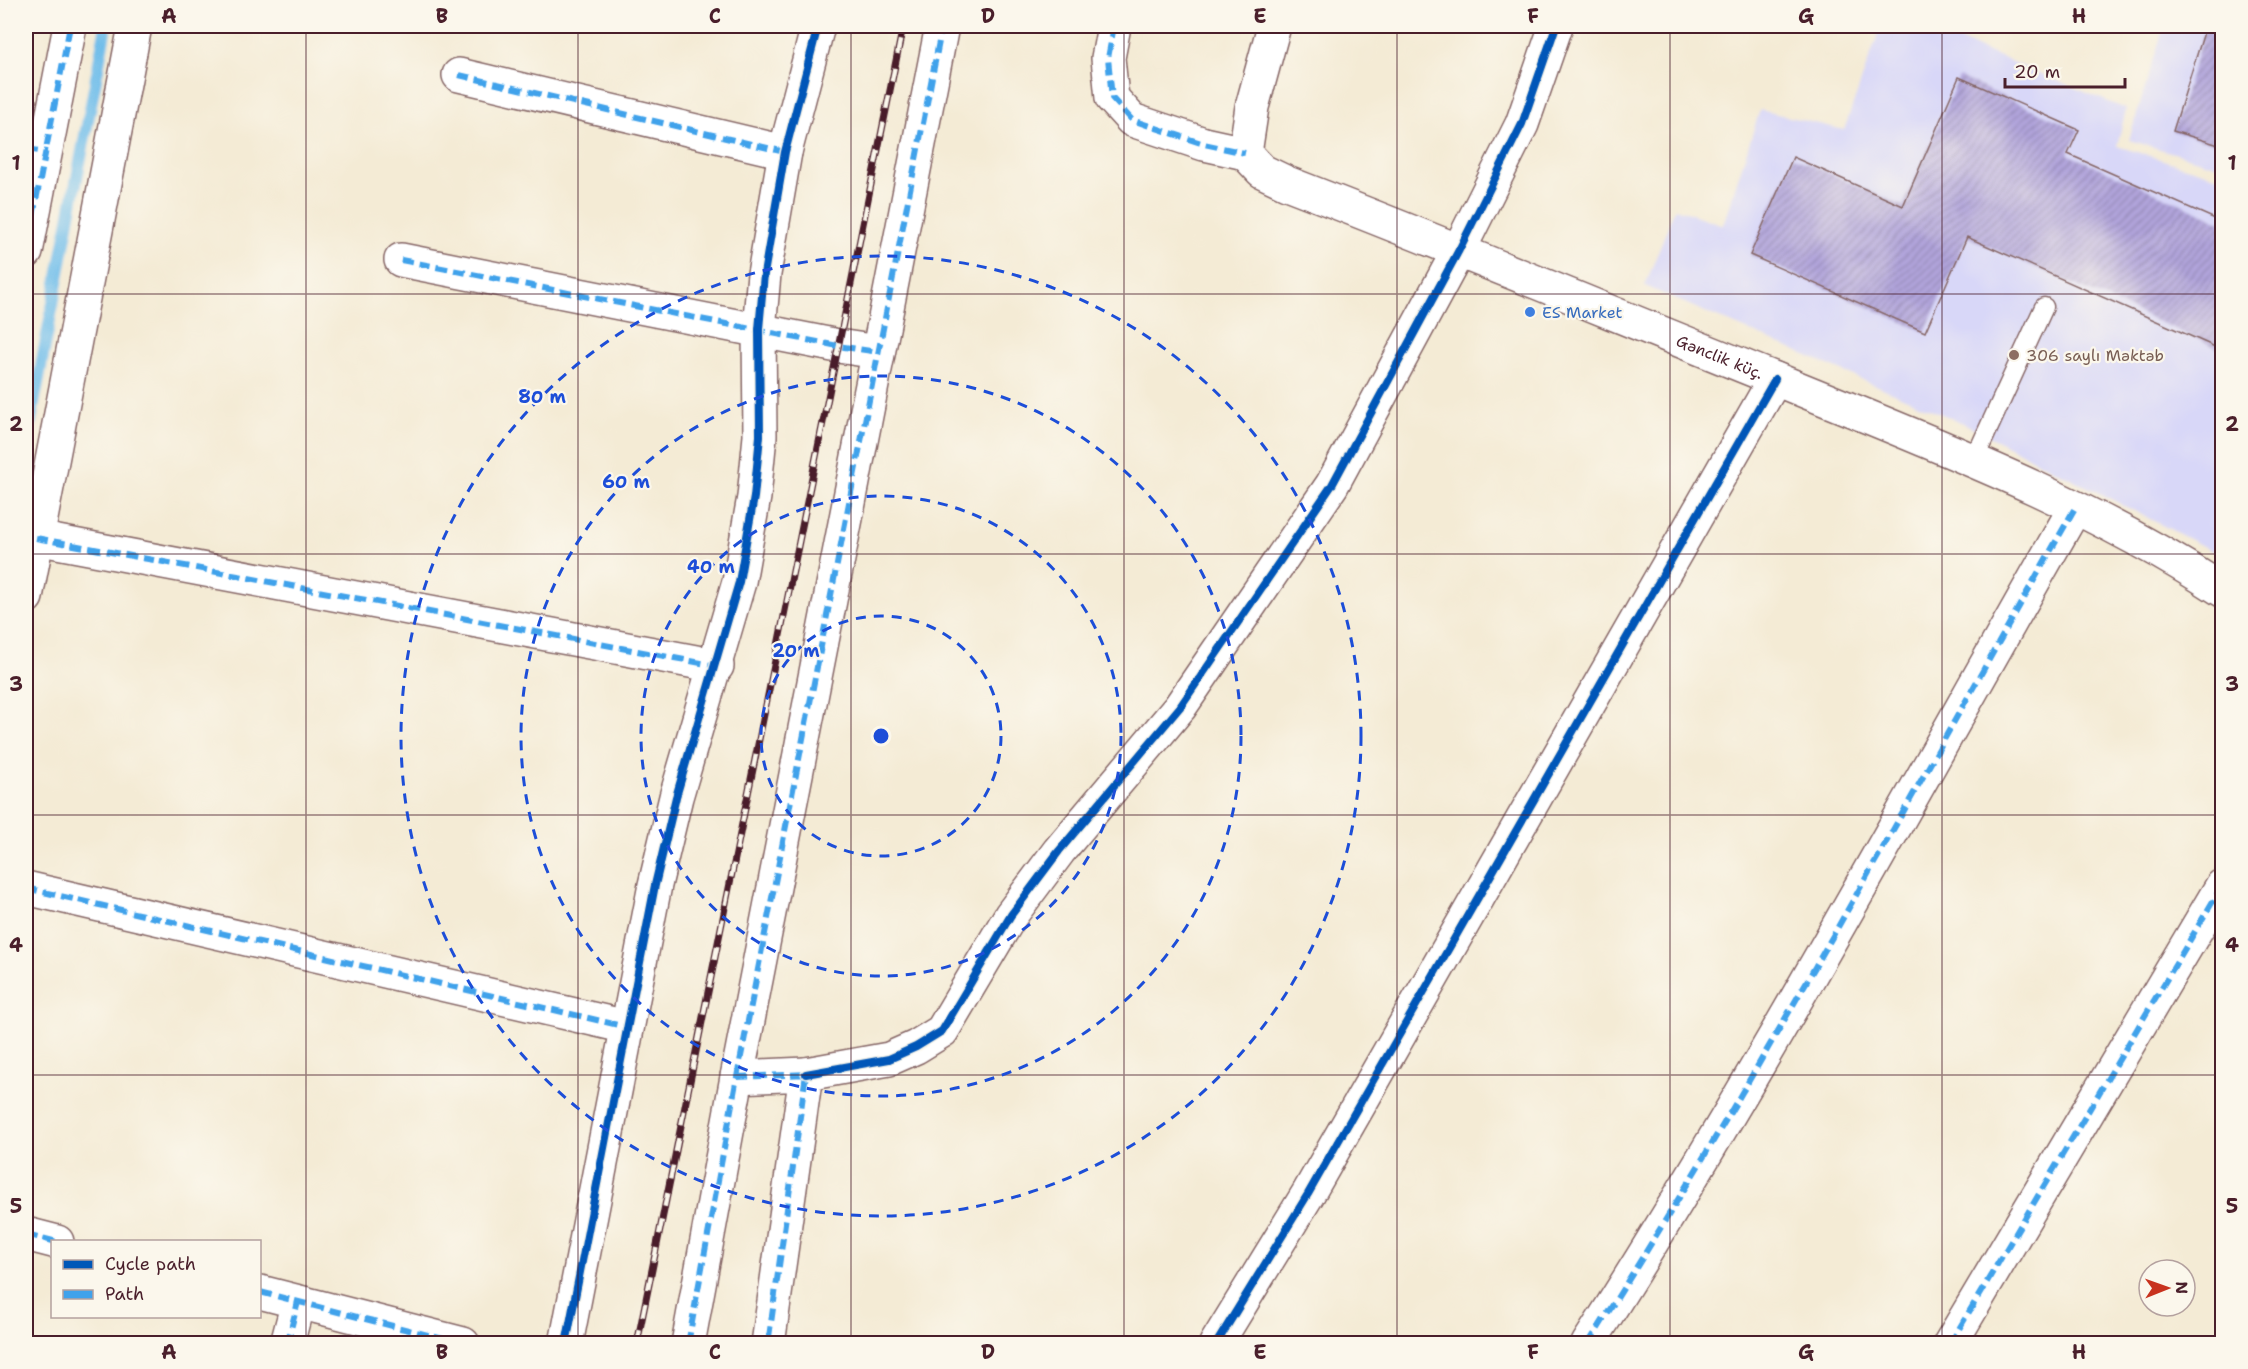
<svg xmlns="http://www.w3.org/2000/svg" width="2248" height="1369" font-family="'Shantell Sans',sans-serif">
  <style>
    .built { fill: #d8d7f8 }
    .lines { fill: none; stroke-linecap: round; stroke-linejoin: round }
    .stream { stroke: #70bdea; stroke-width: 12 }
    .building { fill: url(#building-hatch) }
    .service-casing { stroke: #866666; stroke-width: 21 }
    .minor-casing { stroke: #866666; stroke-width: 36 }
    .service { stroke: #fff; stroke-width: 18 }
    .minor { stroke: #fff; stroke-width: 33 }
    .rail-casing { stroke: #4a1f2b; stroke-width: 7 }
    .rail { stroke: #fbf7ec; stroke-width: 4.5; stroke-dasharray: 14; stroke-linecap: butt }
    .quiet { stroke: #40a2eb; stroke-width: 6; stroke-dasharray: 12 6; stroke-linecap: butt }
    .cycleway-casing { stroke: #fbf7ec; stroke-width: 11 }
    .cycleway { stroke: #0057b8; stroke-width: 8 }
    .grid { fill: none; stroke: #4a1f2b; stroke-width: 1.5; stroke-opacity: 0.55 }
    .ring { fill: none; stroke: #1d4ed8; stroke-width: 3; stroke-dasharray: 10 8 }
    .shop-dot { fill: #3f7fe0; stroke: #fbf7ec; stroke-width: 2 }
    .education-dot { fill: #8d6e63; stroke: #fbf7ec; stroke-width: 2 }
    .labels { text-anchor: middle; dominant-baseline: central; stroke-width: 4.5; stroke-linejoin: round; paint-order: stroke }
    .shop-label { font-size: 16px; fill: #366cbe; stroke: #fbf7ec; text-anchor: start }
    .education-label { font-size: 16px; fill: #785e54; stroke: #fbf7ec; text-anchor: start }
    .street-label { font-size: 16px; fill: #4a1f2b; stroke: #fbf7ec }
    .centre { fill: #1d4ed8; stroke: #fbf7ec; stroke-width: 3 }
    .ring-label { font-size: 18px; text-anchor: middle; font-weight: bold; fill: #1d4ed8; stroke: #fbf7ec; stroke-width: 4.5; stroke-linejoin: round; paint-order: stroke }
    .neatline { fill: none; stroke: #4a1f2b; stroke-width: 2 }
    .grid-label { font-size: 20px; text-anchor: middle; font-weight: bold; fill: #4a1f2b }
  </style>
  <defs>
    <pattern id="building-hatch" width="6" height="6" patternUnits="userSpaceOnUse" patternTransform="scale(1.5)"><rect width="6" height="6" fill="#b1a4db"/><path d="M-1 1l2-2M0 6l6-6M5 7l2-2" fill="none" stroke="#9285b2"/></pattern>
  </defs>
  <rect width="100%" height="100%" fill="#fbf7ec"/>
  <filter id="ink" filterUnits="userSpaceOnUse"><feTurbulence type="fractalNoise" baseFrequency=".0167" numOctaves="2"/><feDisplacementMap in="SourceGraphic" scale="12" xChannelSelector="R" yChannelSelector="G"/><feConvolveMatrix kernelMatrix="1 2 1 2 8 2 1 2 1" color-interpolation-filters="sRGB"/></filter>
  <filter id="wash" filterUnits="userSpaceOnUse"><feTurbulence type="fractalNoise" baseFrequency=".008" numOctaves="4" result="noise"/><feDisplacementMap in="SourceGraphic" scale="24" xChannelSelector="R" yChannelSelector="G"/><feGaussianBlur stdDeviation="1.35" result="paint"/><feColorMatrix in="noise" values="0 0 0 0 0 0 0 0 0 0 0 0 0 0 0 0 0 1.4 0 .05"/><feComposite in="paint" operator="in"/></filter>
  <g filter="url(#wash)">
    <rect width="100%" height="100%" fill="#f4ebd5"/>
    <path class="built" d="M1881,26H1925L2126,109L2117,146L2222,178V556L1965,424L1645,286L1675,208L1723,225L1760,110L1844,130Z
      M2164,26H2222V167L2129,140Z"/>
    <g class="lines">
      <path class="stream" d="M26,445L106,26"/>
    </g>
    <g id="blocks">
      <path class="building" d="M2206,26H2222V146L2173,131Z
        M1959,77L2079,130L2068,154L2222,222V350L1967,237L1925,332L1750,255L1793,157L1903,206Z"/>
    </g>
  </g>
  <g filter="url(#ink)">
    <use href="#blocks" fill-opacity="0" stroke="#866666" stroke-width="1.5"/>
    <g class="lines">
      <g class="service-casing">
        <path id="service" d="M1974,460L2044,307"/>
      </g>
      <g class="minor-casing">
        <g id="minor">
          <path d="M1114,26L1108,58L1112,98L1132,120L1204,144L1245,153"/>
          <path d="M459,75L785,152"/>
          <path id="s1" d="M1245,153L1262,171L1287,183C1450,246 1611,313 1773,378C1926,441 2083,499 2222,590"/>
          <path d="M1245,153L1252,107L1274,26"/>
          <path d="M26,252L70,26"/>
          <path d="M401,260L838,346L878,352"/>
          <path d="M36,538L717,666"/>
          <path d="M26,597L135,26"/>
          <path d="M26,888L627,1027"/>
          <path d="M806,1074L889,1059L916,1047L942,1031L1011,915L1059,851L1180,707L1332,485L1459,250L1522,124L1556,26"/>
          <path d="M737,1077L806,1074L768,1344"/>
          <path d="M26,1234L57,1242"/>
          <path d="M260,1292L463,1344"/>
          <path d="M287,1344L298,1302"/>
          <path d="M566,1344L655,885L676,797L739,582L754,497L760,436L759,329L764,274L785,152L818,26"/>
          <path d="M688,1344L737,1077L942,26"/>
          <path d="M1216,1344L1308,1194L1775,379"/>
          <path d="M1588,1344C1762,1072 1915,788 2075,508"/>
          <path d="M1950,1344L2222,886"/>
        </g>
      </g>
      <use href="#service" class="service"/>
      <use href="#minor" class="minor"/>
      <g class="rail-casing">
        <path id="rail" d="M637,1344L903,26"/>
      </g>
      <use href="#rail" class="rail"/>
      <path class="quiet" d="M1114,26L1108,58L1112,98L1132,120L1204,144L1245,153
        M459,75L785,152
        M26,149L47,152
        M26,252L70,26
        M401,260L838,346L878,352
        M36,538L717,666
        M26,888L627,1027
        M737,1077L806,1074L768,1344
        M26,1234L57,1242
        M260,1292L463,1344
        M287,1344L298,1302
        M688,1344L737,1077L942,26
        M1588,1344C1762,1072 1915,788 2075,508
        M1950,1344L2222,886"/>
      <g class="cycleway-casing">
        <path id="cycleway" d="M806,1074L889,1059L916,1047L942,1031L1011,915L1059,851L1180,707L1332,485L1459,250L1522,124L1556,26
          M566,1344L655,885L676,797L739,582L754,497L760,436L759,329L764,274L785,152L818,26
          M1216,1344L1308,1194L1775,379"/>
      </g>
      <use href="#cycleway" class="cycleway"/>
    </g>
  </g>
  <path class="grid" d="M306,26V1344M578,26V1344M851,26V1344M1124,26V1344M1397,26V1344M1670,26V1344M1942,26V1344M26,294H2222M26,554H2222M26,815H2222M26,1075H2222"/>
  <g class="ring">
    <circle cx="881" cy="736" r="120"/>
    <circle cx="881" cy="736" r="240"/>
    <circle cx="881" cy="736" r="360"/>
    <circle cx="881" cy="736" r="480"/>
  </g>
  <circle class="shop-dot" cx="1530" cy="312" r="6"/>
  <circle class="education-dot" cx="2014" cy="355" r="6"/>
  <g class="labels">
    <g class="shop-label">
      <text x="1542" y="312">ES Market</text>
    </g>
    <g class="education-label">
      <text x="2026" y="355">306 saylı Məktəb</text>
    </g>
    <g class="street-label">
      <text stroke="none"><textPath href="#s1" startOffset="519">Gənclik küç.</textPath></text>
    </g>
  </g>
  <circle cx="881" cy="736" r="9" class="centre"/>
  <g class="ring-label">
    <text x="542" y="403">80 m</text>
    <text x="626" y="488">60 m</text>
    <text x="711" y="573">40 m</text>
    <text x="796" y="657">20 m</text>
  </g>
  <rect width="2248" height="1369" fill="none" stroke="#fbf7ec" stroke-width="66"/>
  <rect x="51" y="1240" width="210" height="78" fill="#fbf7ec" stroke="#b4a19f" stroke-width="1.5"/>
  <rect x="63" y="1260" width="30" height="9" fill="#0057b8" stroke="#b4a19f" stroke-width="1.5"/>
  <text x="105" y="1270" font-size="18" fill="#4a1f2b">Cycle path</text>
  <rect x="63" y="1290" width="30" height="9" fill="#40a2eb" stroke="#b4a19f" stroke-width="1.5"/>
  <text x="105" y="1300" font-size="18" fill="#4a1f2b">Path</text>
  <g transform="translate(2167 1288) rotate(89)"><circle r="28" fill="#fbf7ec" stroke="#b4a19f" stroke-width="1.5"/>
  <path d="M0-4.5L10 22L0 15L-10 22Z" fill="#c8321e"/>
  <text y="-9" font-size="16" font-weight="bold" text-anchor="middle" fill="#4a1f2b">N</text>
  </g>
  <path d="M2005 78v9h120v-9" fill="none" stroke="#4a1f2b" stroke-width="3"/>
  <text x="2014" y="78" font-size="18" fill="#4a1f2b" stroke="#fbf7ec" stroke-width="4.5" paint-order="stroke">20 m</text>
  <rect x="33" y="33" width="2182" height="1303" class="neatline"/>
  <g class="grid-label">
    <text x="169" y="23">A</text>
    <text x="442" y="23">B</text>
    <text x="715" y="23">C</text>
    <text x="988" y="23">D</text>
    <text x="1260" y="23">E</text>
    <text x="1533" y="23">F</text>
    <text x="1806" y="23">G</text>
    <text x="2079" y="23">H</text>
    <text x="16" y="170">1</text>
    <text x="2232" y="170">1</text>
    <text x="16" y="431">2</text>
    <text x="2232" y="431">2</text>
    <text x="16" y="691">3</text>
    <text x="2232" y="691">3</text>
    <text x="16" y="952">4</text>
    <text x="2232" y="952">4</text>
    <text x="16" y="1213">5</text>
    <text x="2232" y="1213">5</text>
    <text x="169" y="1359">A</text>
    <text x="442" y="1359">B</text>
    <text x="715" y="1359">C</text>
    <text x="988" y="1359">D</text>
    <text x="1260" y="1359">E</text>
    <text x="1533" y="1359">F</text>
    <text x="1806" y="1359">G</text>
    <text x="2079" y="1359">H</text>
  </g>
</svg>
